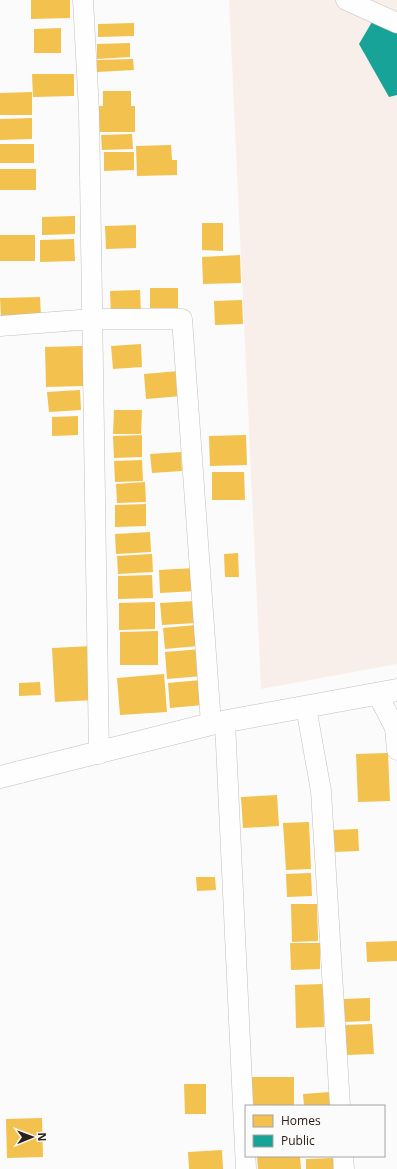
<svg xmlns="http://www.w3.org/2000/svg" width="397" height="1169" font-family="'Open Sans',sans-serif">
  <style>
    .built { fill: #f9efea }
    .homes { fill: #f2c14e }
    .public { fill: #17a398 }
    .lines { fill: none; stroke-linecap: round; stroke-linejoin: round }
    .minor-casing { stroke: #c5bfbb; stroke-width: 21 }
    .tertiary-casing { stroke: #c5bfbb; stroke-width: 23 }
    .minor { stroke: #fefefe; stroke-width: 20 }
    .tertiary { stroke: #fefefe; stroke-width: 22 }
  </style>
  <rect width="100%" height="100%" fill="#fbfbfb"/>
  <path class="built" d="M229,0H397V664L261,689Z"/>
  <path class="homes" d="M31,0H70V18L31,19Z
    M134,23V36L98,37V24Z
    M61,28V53H34V29Z
    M130,43V57L97,59V44Z
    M133,59L134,70L97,72V60Z
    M32,74H74V96L33,97Z
    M103,91H131V106H135V132H99V106H103Z
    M32,92V115H0V93Z
    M32,118V139L0,140V119Z
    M132,134L133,149L102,150L101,135Z
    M0,144H34V163H0Z
    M171,145L172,160H177V175L137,176L136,146Z
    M104,152H134V170L104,171Z
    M0,169H36V190H0Z
    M75,216V234L42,235V217Z
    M202,223H223V251L202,250Z
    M136,225V248L106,249L105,226Z
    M0,235H35V261H0Z
    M74,239L75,261L40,262V240Z
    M240,255L241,283L203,284L202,257Z
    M150,288H178V308H150Z
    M140,290L141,316L111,317L110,291Z
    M40,297L41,317L1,318L0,298Z
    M242,300L243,324L215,325L214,301Z
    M141,344L142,367L113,369L111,346Z
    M83,346L84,386L46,387L45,347Z
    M179,371L182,396L146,399L144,374Z
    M80,390L81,410L49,412L47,392Z
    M114,410H142L141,434H113Z
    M78,416V435L52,436V417Z
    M142,435V457L114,458L113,436Z
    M246,435L247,465L210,466L209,436Z
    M181,452L182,471L152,473L150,454Z
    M142,460L143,481L115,482L114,461Z
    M212,472H244L245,500H212Z
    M145,482L146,502L117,503L116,484Z
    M146,504V526L115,527V505Z
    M150,532L151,552L116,554L115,534Z
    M238,553L239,577H225L224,554Z
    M152,554L153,572L118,574L117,556Z
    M195,568L197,591L160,593L159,570Z
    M152,575L153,598L118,599V576Z
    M195,601L196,623L162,625L160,603Z
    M155,602V629L119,630V603Z
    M196,625L198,646L165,649L163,628Z
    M158,631V665H120V632Z
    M92,646L95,700L55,702L52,648Z
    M201,649L203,676L167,679L165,652Z
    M164,674L167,712L120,715L117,678Z
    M201,680L203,705L170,708L168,683Z
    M40,682L41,695L19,696V683Z
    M388,753L390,801L358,802L356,754Z
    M277,795L279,826L243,828L241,797Z
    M309,822L311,869L286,870L283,823Z
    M358,829L359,851L333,852L332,830Z
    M311,873L312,896L287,897L286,874Z
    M196,877H215L216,890L197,891Z
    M291,904H317L318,941L292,942Z
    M397,941V961L367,962L366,942Z
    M290,943H320V969L291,970Z
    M323,984L324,1027L296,1028L295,985Z
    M370,998V1021L343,1022V999Z
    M372,1024L374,1054L346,1055L345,1025Z
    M251,1077H294V1106H251Z
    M184,1084H206V1114H185Z
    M330,1092L331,1106H304L303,1094Z
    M42,1118L43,1157L7,1158L6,1119Z
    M222,1150L223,1169H189L188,1152Z
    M257,1156H300L301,1169H258Z
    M333,1158V1169H306V1159Z"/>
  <path class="public" d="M379,10L397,21V95L389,97L359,44Z"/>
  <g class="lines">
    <g class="minor-casing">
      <path id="minor" d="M83,0L89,111L99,754
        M346,0L397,23
        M0,326L93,319H182L211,724
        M377,693L395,728L397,750
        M306,707L321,791L340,1106
        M225,722L246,1169
        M343,1156L344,1169"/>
    </g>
    <g class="tertiary-casing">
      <path id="tertiary" d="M0,777L211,724L397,690"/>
    </g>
    <use href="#minor" class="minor"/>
    <use href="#tertiary" class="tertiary"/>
  </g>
  <rect x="245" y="1105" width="140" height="52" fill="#fbfbfb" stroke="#a8a3a0"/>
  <rect x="253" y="1115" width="20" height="12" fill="#f2c14e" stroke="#a8a3a0"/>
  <text x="281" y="1125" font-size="12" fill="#2c2018">Homes</text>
  <rect x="253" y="1135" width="20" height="12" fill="#17a398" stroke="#a8a3a0"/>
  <text x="281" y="1145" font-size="12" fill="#2c2018">Public</text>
  <g transform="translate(32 1137) rotate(89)" stroke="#fbfbfb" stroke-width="3" paint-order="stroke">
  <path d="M0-3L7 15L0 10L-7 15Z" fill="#2c2018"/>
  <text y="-6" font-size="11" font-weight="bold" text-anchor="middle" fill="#2c2018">N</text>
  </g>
</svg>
